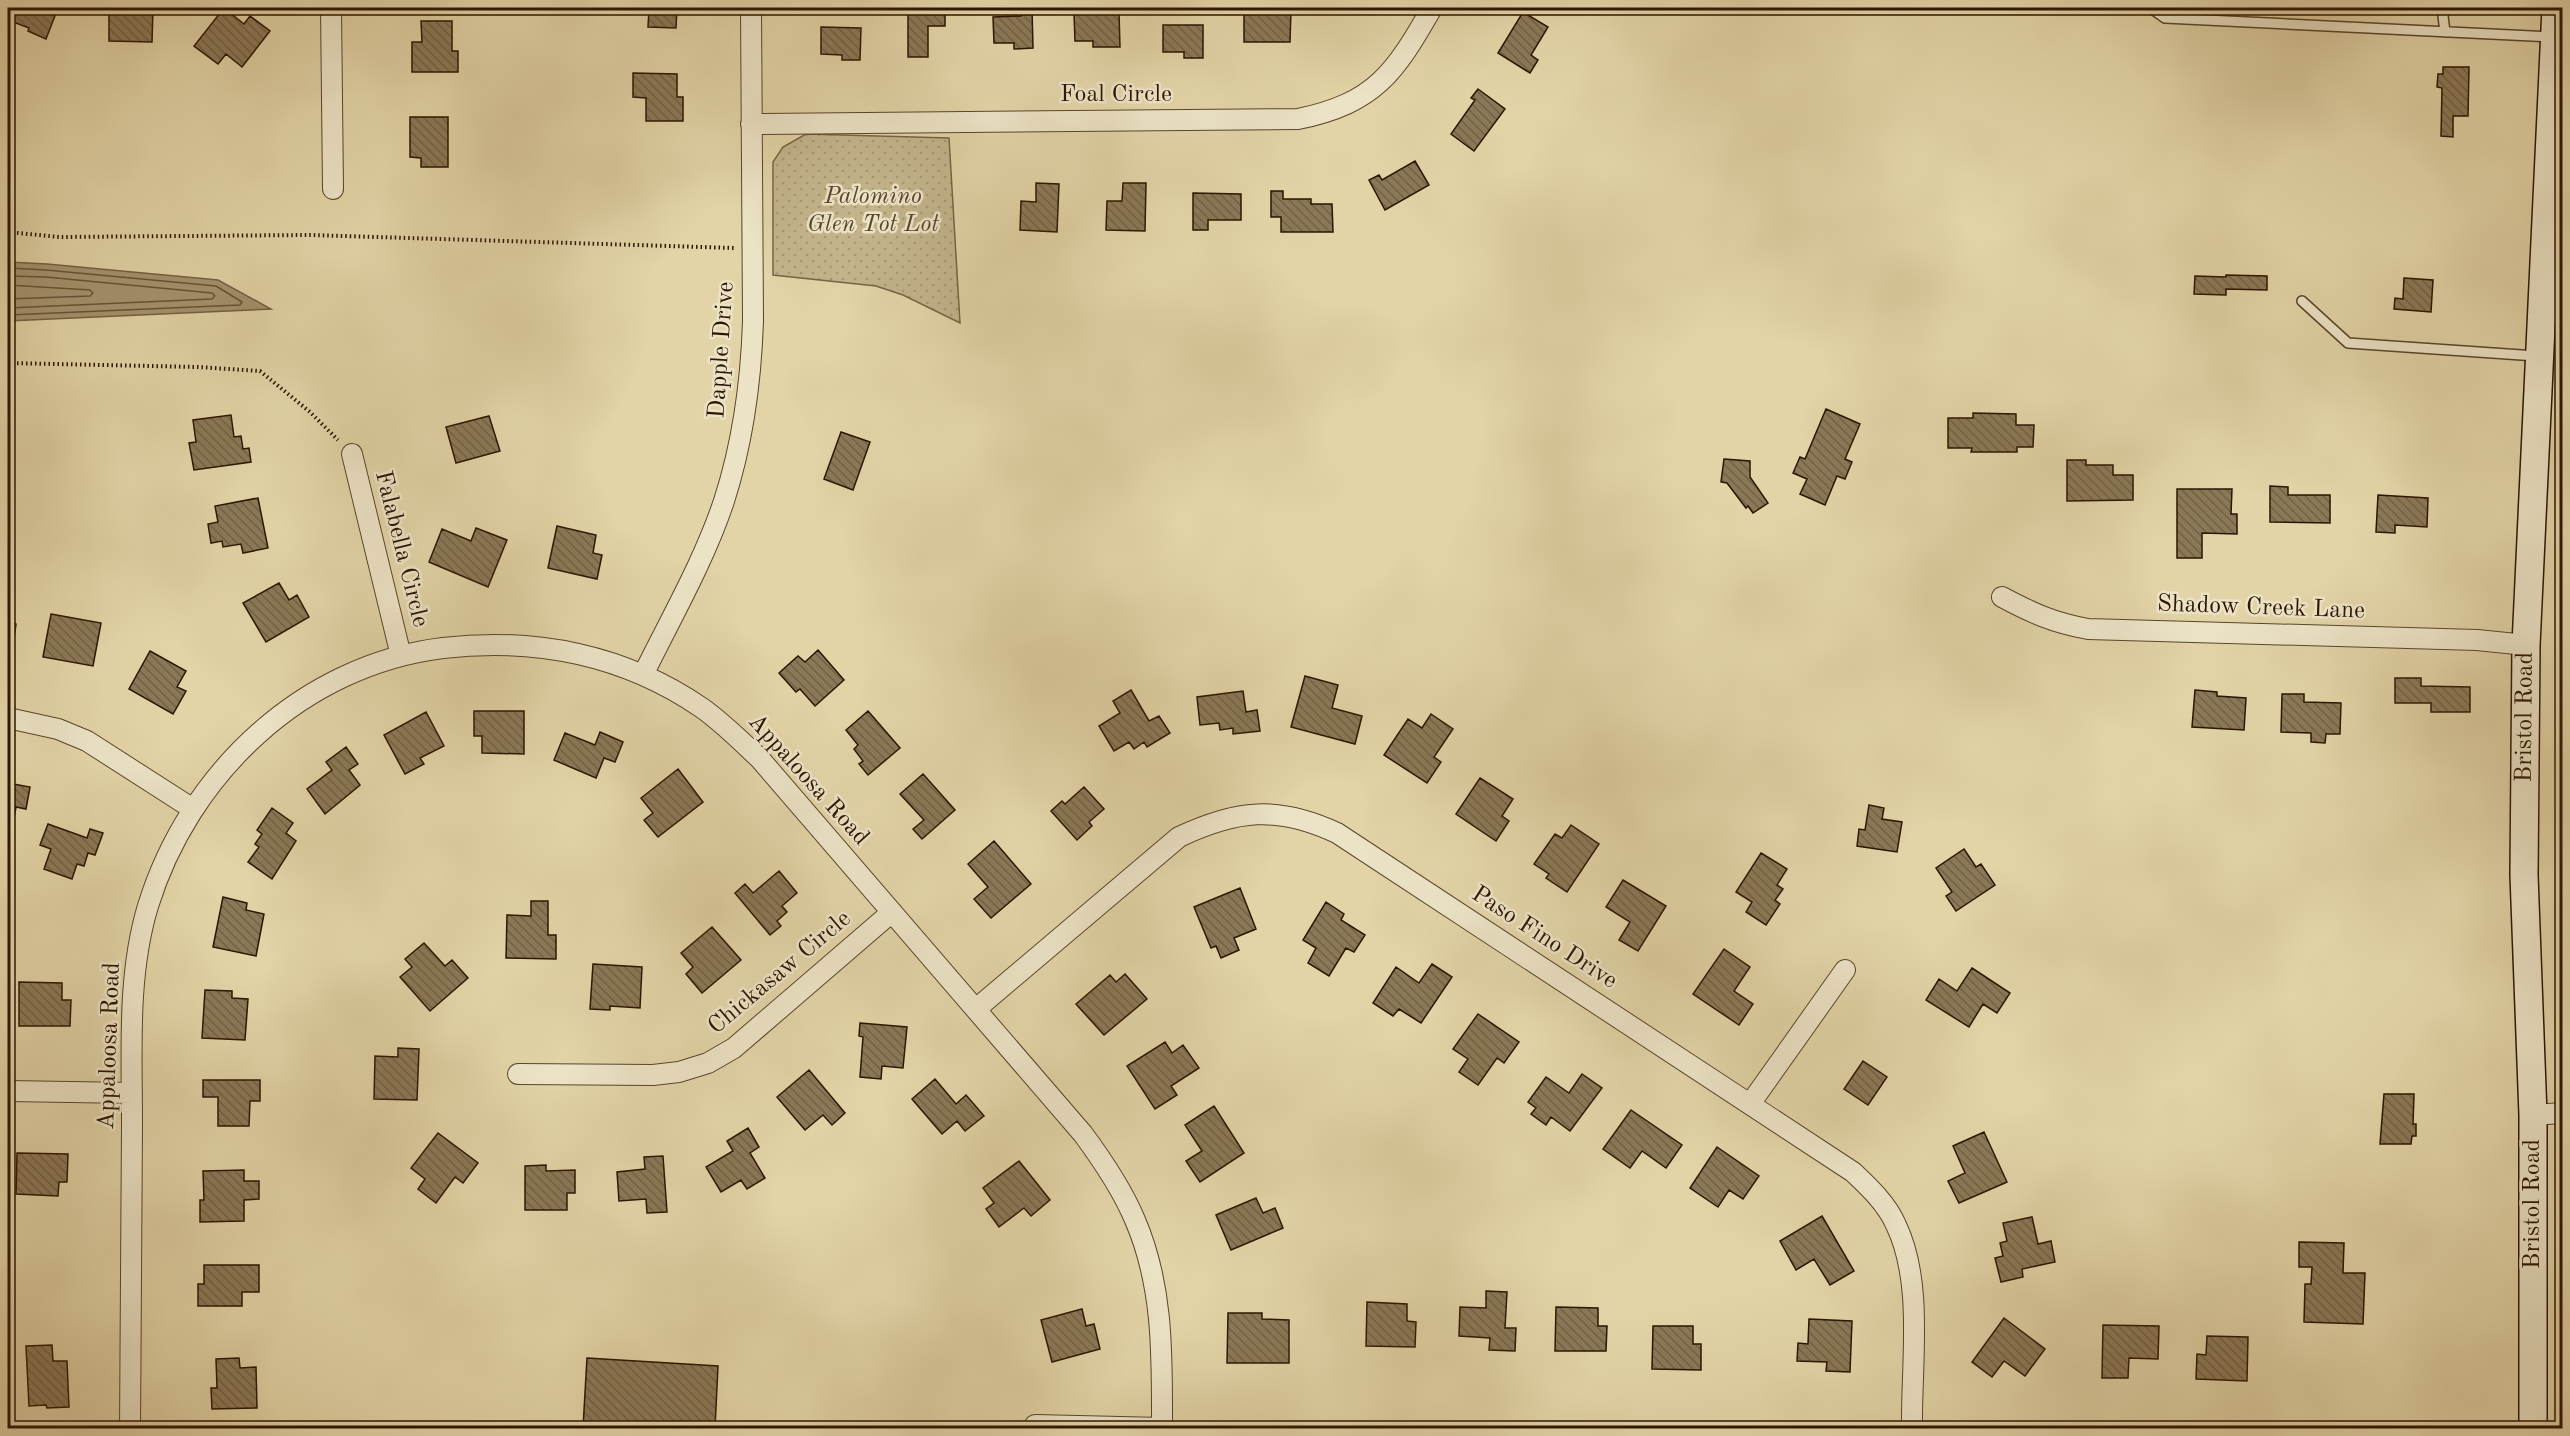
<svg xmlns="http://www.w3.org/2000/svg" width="2570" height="1436" font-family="'Old Standard TT',serif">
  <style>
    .park { fill: url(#park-dots); stroke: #786446; stroke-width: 1.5 }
    .water { fill: #a4936f; stroke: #746143; stroke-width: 1.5 }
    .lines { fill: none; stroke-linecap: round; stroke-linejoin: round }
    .shore { stroke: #685438; stroke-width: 1.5 }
    .building { fill: url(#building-back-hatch); stroke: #2c1501; stroke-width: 1.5 }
    .service-casing { stroke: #5a452a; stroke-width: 12 }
    .minor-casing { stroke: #5a452a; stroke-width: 22 }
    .secondary-casing { stroke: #2c1501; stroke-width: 30 }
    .path { stroke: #2c1501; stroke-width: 4; stroke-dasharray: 1.5 3; stroke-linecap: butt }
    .service { stroke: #ece3c6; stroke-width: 9 }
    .minor { stroke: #ece3c6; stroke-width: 20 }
    .secondary { stroke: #ece3c6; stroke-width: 27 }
    .labels { text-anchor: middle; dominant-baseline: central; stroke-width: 5; stroke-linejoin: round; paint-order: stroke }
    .street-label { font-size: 24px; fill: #2c1501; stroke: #ece3c6 }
    .park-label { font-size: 24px; font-style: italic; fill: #59452a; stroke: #ece3c6 }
  </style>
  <defs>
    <pattern id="park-dots" width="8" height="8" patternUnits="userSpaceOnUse" patternTransform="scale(1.5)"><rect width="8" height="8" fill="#c3b48b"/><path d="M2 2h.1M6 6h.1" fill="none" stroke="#a89a76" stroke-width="1.8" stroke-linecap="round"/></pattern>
    <pattern id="building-back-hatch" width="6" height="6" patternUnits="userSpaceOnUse" patternTransform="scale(1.5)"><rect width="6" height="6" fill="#8b7857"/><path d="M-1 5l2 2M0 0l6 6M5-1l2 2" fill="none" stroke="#726146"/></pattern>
  </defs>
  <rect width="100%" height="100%" fill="#e2d4a7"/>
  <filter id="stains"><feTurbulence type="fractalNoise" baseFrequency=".00333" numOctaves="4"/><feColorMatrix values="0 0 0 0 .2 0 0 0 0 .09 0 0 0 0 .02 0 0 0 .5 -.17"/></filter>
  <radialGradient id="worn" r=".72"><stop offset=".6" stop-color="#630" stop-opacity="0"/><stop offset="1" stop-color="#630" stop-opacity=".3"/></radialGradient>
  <path class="park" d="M806,134L949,138L960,323L903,295L876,286L773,275V162L783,147Z"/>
  <path class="water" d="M8,262L47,264L218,280L271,309L8,321Z"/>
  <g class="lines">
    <path class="shore" d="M8,268L46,270L216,286L242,302L240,305L8,315
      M8,276L46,277L212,293L215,296L212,299L8,308
      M8,285L90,290L93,293L90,296L8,299"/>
  </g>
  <path class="building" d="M8,8H58L46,39L28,31L29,28L8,20Z
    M109,8H153L152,42L109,41Z
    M224,8L244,24L250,16L270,31L242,67L226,54L218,64L194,46Z
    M635,8H681H677L676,28L648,27L649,9Z
    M908,8H945V26H928V57H908Z
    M1020,8H1032L1033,48L1014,49V43H994L993,17L1021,16Z
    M1244,9L1291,10L1290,42H1244Z
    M1119,12L1120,47H1093V41H1075L1074,13Z
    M1523,12L1548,27L1531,55L1538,60L1530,73L1498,53Z
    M421,21H452V51H458V72H412V42H422Z
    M1163,25H1203V58H1184V52H1163Z
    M821,27L861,28L860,60H842V55L821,54Z
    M2443,67H2469L2468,116H2453V137L2441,136L2442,88L2437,87L2438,74H2443Z
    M633,73L677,74V97H683V121H646V98L633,97Z
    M1478,89L1505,109L1474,151L1451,134L1475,100L1471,98Z
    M410,117H448V167H421V158L410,157Z
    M1415,161L1429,185L1385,210L1369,180L1379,175L1382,180Z
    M1036,183L1059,184L1057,232L1020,230L1021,201L1036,202Z
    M1123,183H1146L1145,231L1106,230L1107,201H1122Z
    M1271,191H1283V199H1311V204H1332L1333,232H1281V217H1271Z
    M1193,193L1241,194V220H1208V230H1193Z
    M2226,275L2267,276V290L2226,289V295L2194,294L2195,276L2226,277Z
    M2404,278L2433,280L2431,312L2394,309L2395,298L2403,299Z
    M1826,409L1860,424L1845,459L1852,462L1845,479L1837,476L1825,505L1800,494L1807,479L1793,473L1800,457L1805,459Z
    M1973,413L2016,414V425H2034L2033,447H2017V452H1971L1972,448H1948V418H1973Z
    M231,415L234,437L241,436L243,449L249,448L251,462L194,470L189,443L196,442L193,420Z
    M489,416L500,451L456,463L446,427Z
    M841,432L870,442L853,490L824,479Z
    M1724,459L1750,461V477L1768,503L1753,513L1748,506L1746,508L1727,483L1721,482Z
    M2067,460H2086V465H2113V475H2133V500L2067,501Z
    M2270,486L2288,487V495H2330V523L2270,522Z
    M2177,489H2232L2231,514H2237V534L2202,533V558H2177Z
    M2378,495L2428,498L2427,527L2395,525V533L2376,532Z
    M258,498L268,548L243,553L241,544L223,547L222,541L211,543L208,524L218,522L215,506Z
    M557,526L596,535L593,553L602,555L597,579L548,568Z
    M476,528L507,540L488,587L429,562L442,529L471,541Z
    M279,583L289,600L297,595L309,617L266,642L243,603Z
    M51,614L101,623L93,666L43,657Z
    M8,622L16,624L12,653L8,652Z
    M818,650L844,680L815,706L800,689L796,692L779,673L798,656L805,662Z
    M150,651L186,671L177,687L186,691L173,714L129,689Z
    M1305,676L1338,685L1332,708L1362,716L1355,744L1291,727Z
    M2395,678H2421V686L2470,687V712H2431V703H2395Z
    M1131,690L1149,721L1159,716L1170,733L1147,747L1144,742L1134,749L1129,742L1114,751L1099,726L1120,713L1113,701Z
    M2195,690L2217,692V696L2246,698L2244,730L2192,727Z
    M1243,691L1246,712L1257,710L1260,731L1233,734V728L1220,730L1219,723L1200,725L1197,697Z
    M2282,694H2304V702L2341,703L2340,734H2326L2325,743L2311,742V733L2281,732Z
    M474,711H524V754L482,753V736H474Z
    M868,711L900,748L868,775L859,764L863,761L854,749L858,745L846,730Z
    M426,712L444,746L420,758L424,764L405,774L384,735Z
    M1431,714L1453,729L1434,757L1441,762L1427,783L1384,755L1408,719L1422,728Z
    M600,732L623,742L615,762L604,758L596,778L554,760L565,733L595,745Z
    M346,747L358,764L349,770L360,785L325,814L307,789L332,770L326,762Z
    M678,769L703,802L658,837L644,820L653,813L641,798Z
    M923,774L955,810L922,839L913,829L924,820L900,794Z
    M1480,778L1513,799L1502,816L1509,821L1496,841L1456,814Z
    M8,783L30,787L26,809L16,807L10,841H8Z
    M1084,787L1104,809L1089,822L1092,826L1077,840L1051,811L1062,801L1065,804Z
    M1869,805L1884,808L1882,819L1902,822L1897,852L1857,846L1859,829L1865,830Z
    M272,808L293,823L286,833L296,841L272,879L248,862L259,847L255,844L262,834L257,830Z
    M48,824L87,838L90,829L103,833L95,855L88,853L84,866L77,864L72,879L44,869L51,849L40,845Z
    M1571,825L1599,844L1567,892L1546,878L1549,874L1534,864L1555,834L1562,838Z
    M994,841L1031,884L991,918L974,899L988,887L968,864Z
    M1964,849L1976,867L1981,864L1995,885L1956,911L1946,896L1952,892L1936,868Z
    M1761,853L1787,869L1777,885L1783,889L1775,900L1780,904L1766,925L1746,912L1752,902L1736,892Z
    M779,871L797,893L782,906L787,912L777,921L781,926L770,935L735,893L745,884L753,893Z
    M1623,880L1666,906L1638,951L1619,940L1630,922L1606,907Z
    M1240,888L1256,929L1234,938L1239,950L1221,958L1216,946L1211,948L1194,907Z
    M223,897L247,903L246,910L264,914L256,956L213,947Z
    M531,901H548V935H556V959L506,958L507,915L531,916Z
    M1326,902L1344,914L1341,920L1365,935L1354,952L1346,948L1329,976L1308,963L1316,948L1303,940Z
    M712,927L741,960L702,993L686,974L693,967L681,953Z
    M424,943L445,966L452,960L468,978L430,1011L400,977L412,967L405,959Z
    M1724,949L1750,967L1734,991L1753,1004L1739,1025L1693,994Z
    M593,964L642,967L640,1008L610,1006V1010L590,1009Z
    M1432,964L1452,977L1421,1023L1399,1009L1393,1016L1373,1003L1396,967L1419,983Z
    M1972,968L2010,993L1997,1013L1983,1004L1969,1027L1926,1000L1939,979L1957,991Z
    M1125,974L1147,999L1104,1035L1076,1004L1110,975L1116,982Z
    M19,982L62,983V1000H71L70,1026H19Z
    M205,990L232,991V998L248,999L245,1040L202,1038Z
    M1478,1014L1519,1042L1504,1063L1497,1058L1478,1085L1459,1072L1468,1059L1453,1049Z
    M860,1023L907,1027L903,1068L882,1066L881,1079L860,1077L863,1037L859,1036Z
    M1165,1042L1172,1053L1183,1045L1199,1068L1171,1086L1177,1095L1155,1109L1127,1066Z
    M398,1048L419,1049L417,1100L374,1099L375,1056L398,1057Z
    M1863,1061L1887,1077L1868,1105L1844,1089Z
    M809,1070L845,1113L832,1125L823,1115L805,1130L777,1097Z
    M1582,1074L1602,1088L1570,1131L1551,1117L1546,1125L1531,1114L1536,1108L1528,1102L1546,1077L1569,1093Z
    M935,1079L956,1104L966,1095L984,1116L965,1131L957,1121L942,1134L912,1099Z
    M203,1080H260V1101H250L249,1126H218V1097H203Z
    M2384,1094H2414L2413,1124H2416V1136H2412L2411,1144H2380Z
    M1214,1106L1244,1153L1200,1182L1186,1161L1202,1151L1185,1125Z
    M1631,1110L1682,1145L1666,1168L1642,1151L1630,1168L1603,1149Z
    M748,1128L759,1147L750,1153L765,1178L747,1189L741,1180L721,1192L706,1167L733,1151L727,1141Z
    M1984,1132L2007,1182L1959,1203L1948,1181L1965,1173L1953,1146Z
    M438,1133L478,1163L463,1183L455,1177L436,1203L418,1189L425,1179L411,1168Z
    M1717,1147L1759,1176L1743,1199L1729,1190L1718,1207L1690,1188Z
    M17,1153L68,1154L67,1182H59L58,1196L16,1194Z
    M663,1156L667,1212L647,1213L646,1199L619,1201L617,1172L645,1169L644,1157Z
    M1019,1161L1050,1200L1031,1216L1024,1208L999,1227L986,1209L994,1203L983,1188Z
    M546,1165V1171L575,1170V1193H567V1210H525V1166Z
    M244,1170V1181H259V1199L244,1200V1221L200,1222V1200H204L203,1171Z
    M1256,1198L1263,1213L1275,1208L1283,1228L1231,1250L1216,1215Z
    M1822,1216L1854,1271L1830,1285L1814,1259L1796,1270L1780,1241Z
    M2032,1217L2038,1244L2051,1241L2055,1262L2022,1269L2023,1277L2001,1282L1995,1258L2003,1256L2000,1243L2007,1241L2003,1223Z
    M2299,1242L2344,1243L2343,1273H2365L2363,1324L2304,1322L2305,1284H2311L2312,1267H2299Z
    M204,1265H259V1292H242V1306H198V1284H204Z
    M1486,1291L1507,1292L1505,1328H1516L1515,1351L1489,1350L1490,1338L1459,1336L1460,1307L1486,1308Z
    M1367,1302L1407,1304V1321L1416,1322L1415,1347L1366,1346Z
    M1556,1307L1598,1308V1326H1607L1606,1351H1555Z
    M1082,1309L1086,1326L1094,1324L1100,1349L1052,1362L1041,1320Z
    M1228,1313H1262V1319L1289,1320V1363H1227Z
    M2004,1318L2045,1349L2025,1376L2004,1361L1992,1377L1972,1362Z
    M1809,1319L1852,1321L1850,1372L1826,1371L1827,1362L1797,1361L1798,1343L1808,1344Z
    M2103,1325L2159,1326L2158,1359L2129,1358L2128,1378H2102Z
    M1653,1326H1693V1344H1701V1370L1652,1369Z
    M2207,1336L2248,1337L2247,1381L2196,1379L2197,1354L2206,1355Z
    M52,1345L53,1361H67L69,1407L47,1408L46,1405L29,1406L26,1346Z
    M239,1358L240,1368L256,1367L257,1408L212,1409L211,1388H217L216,1359Z
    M587,1358L718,1366L715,1428H583Z"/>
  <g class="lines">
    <g class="service-casing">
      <path id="service" d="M2151,8L2165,18L2553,37
        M2442,8L2445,32
        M2302,301L2348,343L2536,356"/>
    </g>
    <g class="minor-casing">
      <path id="minor" d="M331,8L333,189
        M751,124L1298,119C1376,103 1395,72 1432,8
        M352,454L401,656
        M2002,597C2032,613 2054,623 2088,629L2477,640L2526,645
        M643,675C671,618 704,561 724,501C743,442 751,383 753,321L751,8
        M8,718L58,729L87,741L193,809
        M976,1009L1179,837C1236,810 1277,805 1337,833L1853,1172C1869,1187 1887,1204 1896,1225C1924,1283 1911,1364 1912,1428
        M518,1074L653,1075L679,1072L708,1063L734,1048L892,912
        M8,1091L132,1093
        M1750,1104L1845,970
        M2533,1115L2562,1113
        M1035,1425L1163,1428
        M130,1428C131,1327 131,1226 132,1124C132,1052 127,975 148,906C189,773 303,665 443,648C535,637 625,655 702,708C723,723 741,741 760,759L1083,1134C1103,1161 1122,1189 1135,1220C1164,1287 1162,1358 1162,1428"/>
    </g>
    <g class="secondary-casing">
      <g id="secondary">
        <path id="s1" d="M2533,1428V1115L2524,875L2526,645L2556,8"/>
      </g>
    </g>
    <path class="path" d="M8,232L59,237L311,235L734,248
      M8,363L198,367L260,371L310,412L338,440"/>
    <use href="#service" class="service"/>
    <use href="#minor" class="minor"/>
    <use href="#secondary" class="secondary"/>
  </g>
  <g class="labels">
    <g class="street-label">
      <text x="1116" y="95">Foal Circle</text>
      <text transform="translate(722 350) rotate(-86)">Dapple Drive</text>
      <text transform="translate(401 549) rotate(76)">Falabella Circle</text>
      <text transform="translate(2261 608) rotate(2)">Shadow Creek Lane</text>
      <text stroke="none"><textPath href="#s1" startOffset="711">Bristol Road</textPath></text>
      <text transform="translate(808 780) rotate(48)">Appaloosa Road</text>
      <text transform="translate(1544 938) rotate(33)">Paso Fino Drive</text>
      <text transform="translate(780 973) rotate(-40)">Chickasaw Circle</text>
      <text transform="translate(110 1046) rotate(-88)">Appaloosa Road</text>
      <text transform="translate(2533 1204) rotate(-90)">Bristol Road</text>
    </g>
    <g class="park-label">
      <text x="873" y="197">Palomino<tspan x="873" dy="28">Glen Tot Lot</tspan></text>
    </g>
  </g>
  <rect width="2570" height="1436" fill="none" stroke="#e2d4a7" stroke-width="30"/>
  <rect x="9" y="9" width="2552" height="1418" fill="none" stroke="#2c1501" stroke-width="3"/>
  <rect x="15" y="15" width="2540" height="1406" fill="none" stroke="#2c1501" stroke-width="1.5"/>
  <rect width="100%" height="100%" filter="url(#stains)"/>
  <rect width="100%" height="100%" fill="url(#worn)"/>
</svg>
